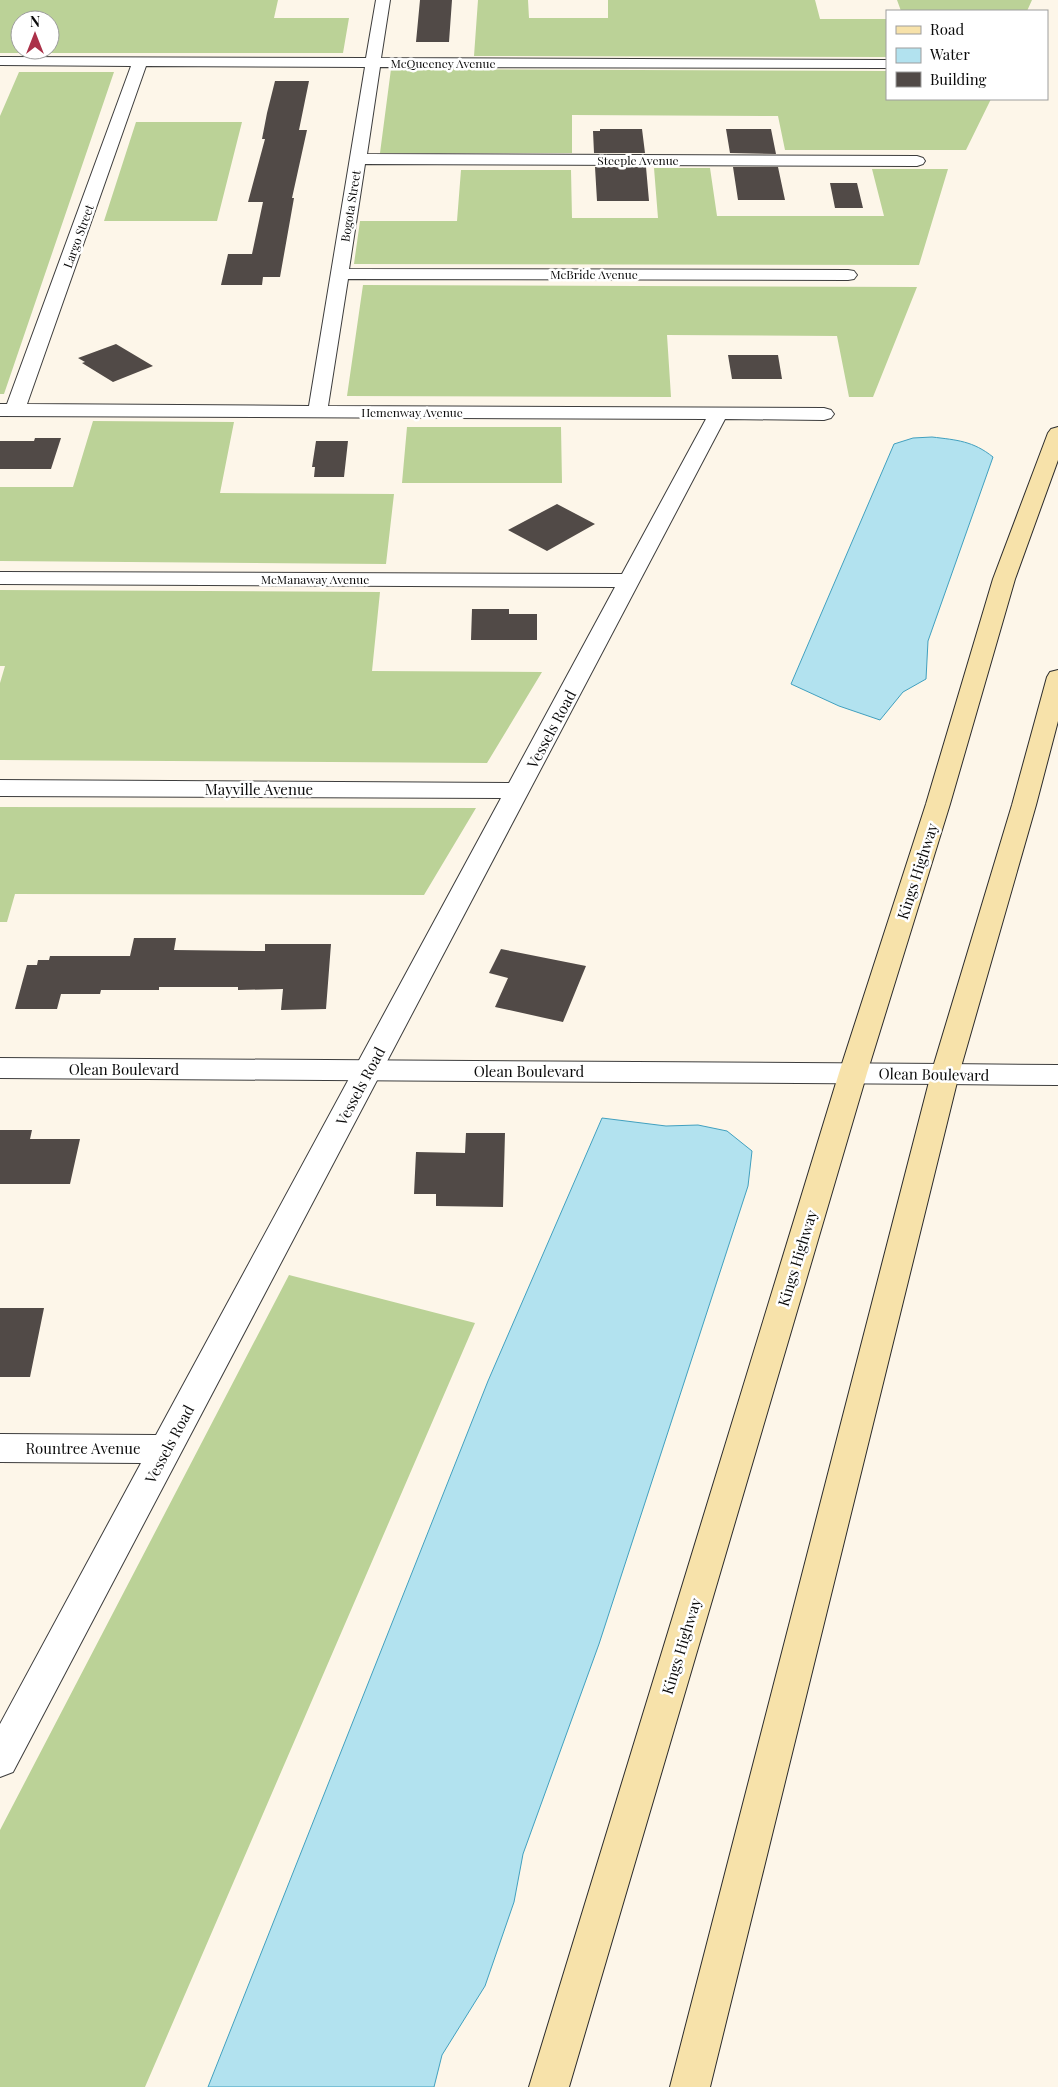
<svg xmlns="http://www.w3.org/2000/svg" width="1058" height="2087" font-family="'Playfair Display',serif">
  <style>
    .forest { fill: #bbd297; fill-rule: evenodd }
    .water { fill: #b2e2ef; stroke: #41a0bf }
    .building { fill: #514a47 }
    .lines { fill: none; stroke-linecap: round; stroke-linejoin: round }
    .minor-casing { stroke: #3d3d3d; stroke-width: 2 }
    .tertiary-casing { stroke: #3d3d3d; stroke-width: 2 }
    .secondary-casing { stroke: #2c2c2c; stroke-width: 2 }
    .minor { fill: #fff; fill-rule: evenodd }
    .tertiary { fill: #fff; fill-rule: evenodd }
    .secondary { fill: #f7e2aa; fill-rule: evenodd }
    .labels { text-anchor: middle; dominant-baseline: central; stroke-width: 5; stroke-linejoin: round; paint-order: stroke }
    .far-street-label { font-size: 12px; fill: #0a0a0a; stroke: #fff }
    .street-label { font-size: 15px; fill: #0a0a0a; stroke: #fff }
  </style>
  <rect width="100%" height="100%" fill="#fdf6e9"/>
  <path class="forest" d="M0,0H278L274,18H349L343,53H0ZM20,20H50V50H20Z
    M478,0H528L529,18H608V0H815L820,19H887V57L474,56Z
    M897,0H1032L1027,11H901Z
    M391,69L887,71V99H991L966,150H785L778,116L572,115V153H380Z
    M19,72H114L4,394H0V116Z
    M136,122H242L217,221H104Z
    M654,168H710L717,216H884L872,169H948L919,265L354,264L360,221H457L461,170H571L572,218H658Z
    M363,285L917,287L873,397H849L837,336L667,335L671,397L347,396Z
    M93,421L234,422L220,493L394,494L386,564L0,561V487H73Z
    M407,427H561L562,483H402Z
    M0,590L380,592L372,671L542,672L487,763L0,760V683L5,666H0Z
    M0,807L476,808L424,895L15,894L7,922H0Z
    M289,1275L475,1323L145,2087H0V1830Z"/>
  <path class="water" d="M932,437C957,440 973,441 993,457L928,641L926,679L903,692L880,720L839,706L791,684L894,444L913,438Z
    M602,1118L666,1126L698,1125L727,1131L752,1151L748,1186L599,1644L523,1854L514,1902L485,1986L442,2055L434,2087H208L488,1381Z"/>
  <path class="building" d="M420,0H452L449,42H416Z
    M275,81H309L299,130H307L292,198H294L280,277H263L262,285H221L228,254H252L263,202H248L265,139H262L267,113Z
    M600,129H642L645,153H594L593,131H600Z
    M726,129H771L776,154L730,153Z
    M595,167H646L649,201H597Z
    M733,167H778L785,200H738Z
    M830,183H857L863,208H835Z
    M116,344L153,366L113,382L82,363L85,362L78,358Z
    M728,355H778L782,379H732Z
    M35,438H61L51,469H0V441H34Z
    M316,441H348L344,477H314L315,467H312Z
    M557,504L595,524L547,551L508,530Z
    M472,609H509V614H537V640H471Z
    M134,938H176L174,950L265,951V944H331L326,1009L281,1010L283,989L238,990V987H159V990H101L100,994H61L57,1009H15L27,965H37L38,960H49L50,956H130Z
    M501,949L586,966L563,1022L495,1007L508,978L489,973Z
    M0,1130H32L30,1139H80L70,1184H0Z
    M466,1133H505L503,1207L436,1206V1194H414L416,1152L465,1153Z
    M0,1308H44L30,1377H0Z"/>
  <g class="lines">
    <g class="minor-casing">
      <path id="minor" d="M376,0H390L381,58L887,60V68L380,67L367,154L917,156L923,158L925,161L923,164L917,166L365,164L349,269L848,270L854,271L857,275L854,279L848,280L348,279L328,406L824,408L831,410L834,414L831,418L824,420L725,419L13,1772L0,1777V1724L141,1463L0,1462V1434L156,1435L501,798L0,796V780L509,783L615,587L0,584V572L622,574L706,419L0,416V404H7L131,66L0,65V57L366,58ZM146,66L365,67L309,406L27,404Z
        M945,1064L1058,1065V1085L945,1084L935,1081L931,1074L935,1067Z"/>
    </g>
    <g class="tertiary-casing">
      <path id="tertiary" d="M0,1058L945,1064L955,1067L959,1074L955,1081L945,1084L0,1078Z"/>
    </g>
    <g class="secondary-casing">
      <path id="secondary" d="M1058,427V460L1015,579L950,804L867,1073L569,2087H529L839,1073L926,804L993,579L1048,433L1051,429Z
        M1058,670V721L1036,805L959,1074L710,2087H670L931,1074L1012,805L1047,677L1050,672Z"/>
    </g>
    <use href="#minor" class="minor"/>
    <use href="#tertiary" class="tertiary"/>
    <use href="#secondary" class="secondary"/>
  </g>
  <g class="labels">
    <g class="far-street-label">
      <text x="443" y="63">McQueeney Avenue</text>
      <text x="638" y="160">Steeple Avenue</text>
      <text transform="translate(350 206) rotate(-81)">Bogota Street</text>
      <text transform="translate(78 236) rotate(-70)">Largo Street</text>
      <text x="594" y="274">McBride Avenue</text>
      <text x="412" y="412">Hemenway Avenue</text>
      <text x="315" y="579">McManaway Avenue</text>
    </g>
    <g class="street-label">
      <text transform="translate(551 729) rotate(-62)">Vessels Road</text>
      <text x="259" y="789">Mayville Avenue</text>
      <text transform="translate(917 871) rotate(-72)">Kings Highway</text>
      <text x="124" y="1069">Olean Boulevard</text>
      <text x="529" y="1071">Olean Boulevard</text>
      <text transform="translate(934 1074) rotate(1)">Olean Boulevard</text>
      <text transform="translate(360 1086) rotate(-62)">Vessels Road</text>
      <text transform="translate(797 1258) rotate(-73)">Kings Highway</text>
      <text transform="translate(169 1444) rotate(-62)">Vessels Road</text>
      <text x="83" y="1448">Rountree Avenue</text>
      <text transform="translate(681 1646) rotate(-73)">Kings Highway</text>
    </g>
  </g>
  <rect x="886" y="10" width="162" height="90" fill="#ffffff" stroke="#9d9d9d"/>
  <rect x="896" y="26" width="25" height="8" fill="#f7e2aa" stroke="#9d9d9d"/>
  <text x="930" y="35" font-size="15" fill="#0a0a0a">Road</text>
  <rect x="896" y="48" width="25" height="15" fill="#b2e2ef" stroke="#9d9d9d"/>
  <text x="930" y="60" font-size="15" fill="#0a0a0a">Water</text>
  <rect x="896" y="72" width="25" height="15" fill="#514a47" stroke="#9d9d9d"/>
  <text x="930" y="85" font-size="15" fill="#0a0a0a">Building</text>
  <g transform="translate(35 35)"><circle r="24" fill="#ffffff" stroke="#9d9d9d"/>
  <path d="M0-4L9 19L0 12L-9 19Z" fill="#ab3149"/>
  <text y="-8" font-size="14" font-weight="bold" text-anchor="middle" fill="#0a0a0a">N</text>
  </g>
</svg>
